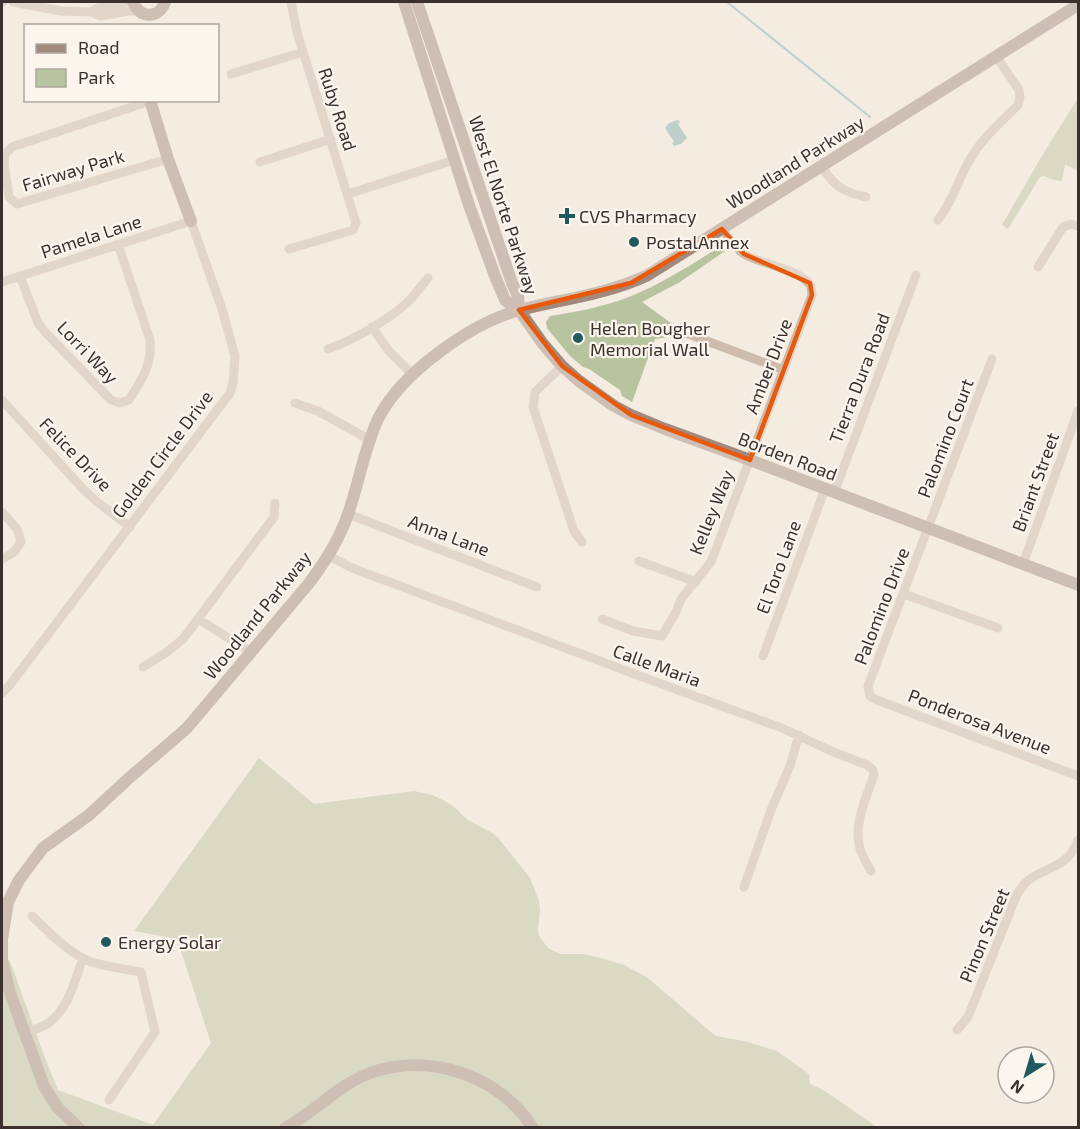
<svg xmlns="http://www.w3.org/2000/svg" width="1080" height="1129" font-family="'Exo 2',sans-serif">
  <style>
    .green { fill: #b8c4a0 }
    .water { fill: #7fb0b2 }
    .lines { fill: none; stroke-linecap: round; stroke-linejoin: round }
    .stream { stroke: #7fb0b2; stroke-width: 2 }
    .street { stroke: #cdbbac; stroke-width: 9 }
    .secondary { stroke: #a18a7d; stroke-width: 12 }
    .marked { fill: none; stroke: #e8590c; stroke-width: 4.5; stroke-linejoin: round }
    .poi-dot { fill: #1f5a5e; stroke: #fbf5ee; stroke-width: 2 }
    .labels { text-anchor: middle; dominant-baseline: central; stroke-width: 4.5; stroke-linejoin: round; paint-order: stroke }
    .street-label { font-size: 18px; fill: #3b302b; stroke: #fbf5ee }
    .poi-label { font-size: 18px; fill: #3b302b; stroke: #fbf5ee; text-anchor: start }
  </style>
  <rect width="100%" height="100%" fill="#f4ebe1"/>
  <path class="green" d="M1078,98V171L1065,164L1062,181L1054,180L1044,176L1040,177L1008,229L1002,225L1043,154Z
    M718,248L728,249L680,282L642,302L671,323L669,327L668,337L655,339L632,402L622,396L620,390L589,369L583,367L570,356L547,328L546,322L550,316C567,313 584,311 600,306C643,296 681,271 718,248Z
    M259,758L314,804L414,791L432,795L443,800L453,806L468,820L494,834L500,840L530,878L539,901L540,910L538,930L539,936L548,948L560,954H584L601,958L624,965L648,978L712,1033L716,1036L744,1041L777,1051L809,1074L810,1084L825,1091L877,1127H2V954L10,961L45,1058L58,1090L153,1125L211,1043L177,939L134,931Z"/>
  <path class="water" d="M678,120L680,122L678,124L687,138L681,144L674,146L672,143L674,142L665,128L669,123Z"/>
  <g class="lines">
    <path class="stream" d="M727,2L870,117"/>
    <path class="street" d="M2,2H3
      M13,2L61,11L91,12L100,16L128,11H139
      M91,12L98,8L125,2
      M231,74L303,52
      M150,101L12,147L5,154L4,164L9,197L17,204L168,159
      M260,162L331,139
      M822,167C835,187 843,192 866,197
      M348,194L454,160
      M938,220C953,201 957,182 969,161C981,139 1000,123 1018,105L1020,97L1019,90L996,56
      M289,249L353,230L356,223L297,32L291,2
      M1038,267L1063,227L1071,224L1078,226
      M20,276L38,323L46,333L111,400L120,403L129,400C142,379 152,366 150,340L118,244
      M2,282L191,221L222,309L235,356L233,383L230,393L9,686L2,693
      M372,327L388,350L412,374
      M683,332L784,370
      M328,349C354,340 390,319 410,300C416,293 422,285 428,278
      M992,359L868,686L870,696L877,700L1078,776
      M562,366L535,392L533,407L574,531L582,542
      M2,400L83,489L96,501L130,527
      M295,403L318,411L370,440
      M834,493L916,275
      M2,512L17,529L21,542L14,552L2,559
      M348,514L537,587
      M329,556L352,568L648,679L782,728L831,751L867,765L873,770L874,775C866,798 853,825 860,849C863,857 867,864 871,871
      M639,561L696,582
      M1023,564L1078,411
      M904,594L998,628
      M198,619L251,652
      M602,619L633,631L662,636L676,612L681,599L711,562L812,295L811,286C799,268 762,265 744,254C735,248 729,238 722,229
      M763,656L825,489
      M143,667L167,652L183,639L274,517L275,503
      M744,887L771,810L790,766L799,735
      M32,916C50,933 68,953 91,962C107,967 125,969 141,972L155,1032L109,1100
      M957,1030L968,1017L1017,894C1021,889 1025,882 1030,879C1051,865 1068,867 1078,840
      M25,1033C32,1030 40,1028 47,1024C68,1011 75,980 83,958"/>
    <path class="secondary" d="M133,2C140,19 159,19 165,2
      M404,2L469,205L495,276L505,300L519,310L543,344L562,366L579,381L614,406L631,415L665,429L750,460L1078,585
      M417,2L512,283L518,296L519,310
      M150,100L168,159L191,221
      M79,1128L57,1107L44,1086L10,993L2,961V939L8,902L19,880L43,848L89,815L128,779L187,728L310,582C326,560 339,540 348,514C359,483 364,449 378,419C401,373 471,323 520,310C563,299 608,294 648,275L1078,5
      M285,1128C315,1112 338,1085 370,1073C429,1052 499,1075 533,1128"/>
  </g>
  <path d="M0 0H1080V1129H0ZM722,229L744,254L810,283L812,295L750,460L631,415L562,366L519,310L631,283Z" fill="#f4ebe1" fill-opacity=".55" fill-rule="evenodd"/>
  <path class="marked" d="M722,229L744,254L810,283L812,295L750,460L631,415L562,366L519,310L631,283Z"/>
  <g class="poi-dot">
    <path d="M564 207h6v6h6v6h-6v6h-6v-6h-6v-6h6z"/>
    <circle cx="634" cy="242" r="6"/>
    <circle cx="578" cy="338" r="6"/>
    <circle cx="106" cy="942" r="6"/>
  </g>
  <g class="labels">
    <g class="street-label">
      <text transform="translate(338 109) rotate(72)">Ruby Road</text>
      <text transform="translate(795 162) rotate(-32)">Woodland Parkway</text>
      <text transform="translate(73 170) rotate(-17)">Fairway Park</text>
      <text transform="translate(504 205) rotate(72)">West El Norte Parkway</text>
      <text transform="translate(91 236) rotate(-18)">Pamela Lane</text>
      <text transform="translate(88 352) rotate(46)">Lorri Way</text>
      <text transform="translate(768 366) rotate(-69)">Amber Drive</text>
      <text transform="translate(859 378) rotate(-69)">Tierra Dura Road</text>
      <text transform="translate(945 438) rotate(-69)">Palomino Court</text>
      <text transform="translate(76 454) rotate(46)">Felice Drive</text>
      <text transform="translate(162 454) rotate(-53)">Golden Circle Drive</text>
      <text transform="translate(788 456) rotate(21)">Borden Road</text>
      <text transform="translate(1035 482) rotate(-70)">Briant Street</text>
      <text transform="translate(711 512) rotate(-68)">Kelley Way</text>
      <text transform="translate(449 535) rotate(21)">Anna Lane</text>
      <text transform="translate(778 567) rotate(-70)">El Toro Lane</text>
      <text transform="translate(881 606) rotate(-69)">Palomino Drive</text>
      <text transform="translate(257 615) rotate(-51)">Woodland Parkway</text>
      <text transform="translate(657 665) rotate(20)">Calle Maria</text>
      <text transform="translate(980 721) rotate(21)">Ponderosa Avenue</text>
      <text transform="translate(984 935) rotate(-67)">Pinon Street</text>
    </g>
    <g class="poi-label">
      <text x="579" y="216">CVS Pharmacy</text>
      <text x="646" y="242">PostalAnnex</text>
      <text x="590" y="328">Helen Bougher<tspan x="590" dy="21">Memorial Wall</tspan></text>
      <text x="118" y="942">Energy Solar</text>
    </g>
  </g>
  <rect width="1080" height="1129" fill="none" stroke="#3b302b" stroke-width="6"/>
  <rect x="24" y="24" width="195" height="78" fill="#fbf5ee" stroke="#aea6a0" stroke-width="1.5"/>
  <rect x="36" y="44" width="30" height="9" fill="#a18a7d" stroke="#aea6a0" stroke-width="1.5"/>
  <text x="78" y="54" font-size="18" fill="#3b302b">Road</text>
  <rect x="36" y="69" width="30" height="18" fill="#b8c4a0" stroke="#aea6a0" stroke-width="1.5"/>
  <text x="78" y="84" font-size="18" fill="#3b302b">Park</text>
  <g transform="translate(1026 1075) rotate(217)"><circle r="28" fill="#fbf5ee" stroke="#aea6a0" stroke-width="1.5"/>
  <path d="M0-4.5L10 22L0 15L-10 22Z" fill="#1f5a5e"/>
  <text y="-9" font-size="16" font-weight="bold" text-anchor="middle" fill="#3b302b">N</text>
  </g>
</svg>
